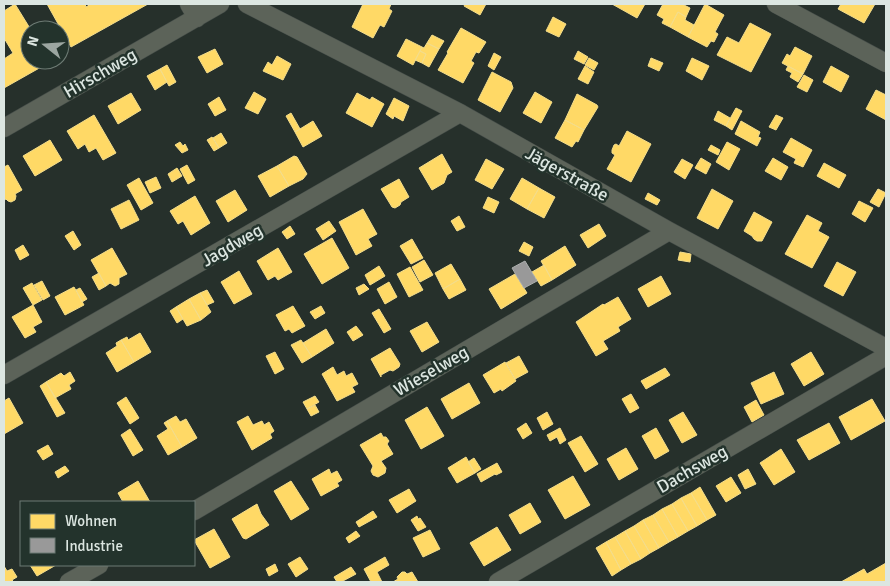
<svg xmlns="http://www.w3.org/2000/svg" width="890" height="586" font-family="Signika,sans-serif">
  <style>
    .homes { fill: #ffd966; stroke: #f4dd8b }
    .industry { fill: #999; stroke: #adb0af }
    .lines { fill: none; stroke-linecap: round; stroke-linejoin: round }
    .street-casing { stroke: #444c48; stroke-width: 19 }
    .street { stroke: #5c6359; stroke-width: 18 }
    .labels { text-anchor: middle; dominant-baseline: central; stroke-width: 5; stroke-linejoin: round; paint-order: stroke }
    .street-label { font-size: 18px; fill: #dce6e1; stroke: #23332c }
  </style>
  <rect width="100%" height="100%" fill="#26302b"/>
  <path class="homes" d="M15,4L31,30L30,60H49L50,62L4,88V59L13,53L4,38V11Z
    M47,4H85L86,7L91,4H148L71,47Z
    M363,4H391L389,9L392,11L384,27L380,25L373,38L352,27Z
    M465,4H486L480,15L464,6Z
    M612,4H645L637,18Z
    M663,4H682L690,8L686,17L678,12L670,27L662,23L664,19L657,15Z
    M705,4L724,15L715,32L718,34L714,42L711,41L707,47L688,37Z
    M841,4H875L864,23L838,9Z
    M678,12L686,17L685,20L694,25L688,37L670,27Z
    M553,17L566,24L559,37L546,31Z
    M750,23L771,34L751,72L717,55L727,37L739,43Z
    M461,28L486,42L479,53L476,52L471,61L474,63L463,83L438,70L448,53L447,52Z
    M432,35L444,41L439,49L427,43Z
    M406,39L422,47L413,65L397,56Z
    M427,43L439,49L429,67L422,63L426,54L420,51L422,47L424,48Z
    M795,47L812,56L803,74L782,63L787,54L790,56Z
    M215,49L223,64L207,73L198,57Z
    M420,51L426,54L422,63L415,60Z
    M578,51L588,57L584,64L574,59Z
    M494,53L501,57L494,70L488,66Z
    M277,56L291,64L283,80L263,71L268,62L272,65Z
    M589,58L598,63L594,70L585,65Z
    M651,58L663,63L659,71L648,66Z
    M692,58L709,66L702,80L686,71Z
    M167,65L176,82L169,86L160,69Z
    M585,66L594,72L588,84L578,79Z
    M788,66L803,74L798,82L790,77L792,73L786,70Z
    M831,66L849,76L841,92L823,82Z
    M160,69L167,82L155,90L147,76Z
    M492,72L511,82L513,88L500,112L478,100Z
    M804,75L813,80L807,92L797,87Z
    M876,90L886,95V120L866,109Z
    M254,92L266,99L258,114L245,108Z
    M535,92L552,102L541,123L523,113Z
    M131,93L141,110L118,124L108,106Z
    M357,93L370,100L372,97L384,104L372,127L346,113Z
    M577,94L597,105L598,107L584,130L565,120Z
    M219,97L226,110L215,116L208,104Z
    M394,98L409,106L403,121L394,116L393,119L386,114Z
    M736,108L742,111L732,130L726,126Z
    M718,111L730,118L726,126L714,120Z
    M291,113L300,129L295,132L286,116Z
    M94,115L116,153L103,160L96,148L89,152L85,144L78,149L67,131Z
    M776,115L783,118L776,130L769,127Z
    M565,120L584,130L578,142L576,141L572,147L555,138Z
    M313,121L322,136L303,147L295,132Z
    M741,121L760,132L758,137L761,138L757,146L735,134Z
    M627,131L651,144L631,182L607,169L615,155L612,153V150L614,145L616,144L619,146Z
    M221,133L227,143L219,148L213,138Z
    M212,137L219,148L214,151L207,140Z
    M791,138L812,150L803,167L794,163L796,159L783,152Z
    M50,140L62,160L35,176L23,156Z
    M180,142L183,146L185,144L188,150L182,153L175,145Z
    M727,142L740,149L729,170L716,162Z
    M711,145L720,150L718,155L708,150Z
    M442,154L452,172L447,175L444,183L432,190L419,168Z
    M294,156L297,157L307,174L303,179L289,186L277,166Z
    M701,158L711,164L706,174L695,168Z
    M773,158L788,167L781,180L765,171Z
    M486,159L504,169L492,189L475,180Z
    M682,159L693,165L685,179L674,172Z
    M824,163L846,175L839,188L817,176Z
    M8,165L22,190L15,194L16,196L15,200L11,202L8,201L6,199L4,200V167Z
    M187,165L195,180L188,184L180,169Z
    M277,166L289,186L270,197L258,176Z
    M177,168L182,176L172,182L168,174Z
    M156,177L161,188L150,193L145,182Z
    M139,178L153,203L141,210L127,185Z
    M522,178L539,188L527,209L510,199Z
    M399,179L409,197L401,202L400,205L395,208L392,207L381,189Z
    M539,188L555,197L544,218L527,209Z
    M712,189L733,201L718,229L697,218Z
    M878,189L886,193L879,207L870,202Z
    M235,190L247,210L228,222L216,201Z
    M648,193L660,200L657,205L645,199Z
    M195,196L210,223L191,235L183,221L178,224L170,211Z
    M488,197L499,202L494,213L483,208Z
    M129,200L139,220L121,229L111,209Z
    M859,201L873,208L865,222L852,214Z
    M363,209L377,234L368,239L372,246L356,255L339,222Z
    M754,212L772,222L762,241H757L754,239L752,236L744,231Z
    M807,215L822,223L818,231L829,237L812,268L785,254Z
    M459,216L465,227L457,231L451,221Z
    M329,221L336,231L323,240L316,229Z
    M599,224L606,236L588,248L580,235Z
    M290,226L295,234L287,239L282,232Z
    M73,231L81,245L74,250L65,236Z
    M332,238L349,268L322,284L304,254Z
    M412,239L423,258L411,264L400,246Z
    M524,242L533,247L529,256L519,251Z
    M23,245L29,255L20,260L15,250Z
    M565,246L576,265L552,280L541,261Z
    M112,248L127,274L119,278V284L115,286L110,283L106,286L91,260Z
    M278,248L292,272L278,280L275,276L268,280L257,261Z
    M680,252L691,254L690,262L678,260Z
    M424,260L433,275L420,282L412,267Z
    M837,262L856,272L843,296L824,286Z
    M451,264L460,279L443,289L435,273Z
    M544,265L552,280L541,286L532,272Z
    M379,266L385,276L370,285L365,275Z
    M410,267L423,290L409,297L397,274Z
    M239,271L252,294L234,304L221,282Z
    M99,273L106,286L99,290L92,277Z
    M515,274L527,293L501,309L489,289Z
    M661,276L671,294L648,307L638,289Z
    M460,279L466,290L449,299L443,289Z
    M42,281L50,296L43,300L34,285Z
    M389,282L397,297L385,304L377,289Z
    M32,283L42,300L33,305L23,288Z
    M364,284L369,289L359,295L356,288Z
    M74,287L84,305L65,315L55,297Z
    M80,288L87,299L82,302L76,290Z
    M207,290L214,302L207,305L200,293Z
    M200,293L211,312L201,320L189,299Z
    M618,297L631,319L618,327L620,331L603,341L608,349L596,356L576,322L603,304L604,305Z
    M189,299L201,320L187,326L176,307Z
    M33,305L42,322L33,327L36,332L25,338L12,317Z
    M293,306L305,326L292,333L289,329L285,331L276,315Z
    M321,306L325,313L315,319L310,312Z
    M176,307L183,319L177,323L170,311Z
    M379,309L391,329L384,333L372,313Z
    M427,322L439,342L422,352L410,331Z
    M356,326L363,335L353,341L347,332Z
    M326,329L334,343L312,357L303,343Z
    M140,333L151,352L134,362L121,340L127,337L128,340Z
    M121,340L134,362L117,372L106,353L117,346L116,343Z
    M301,340L312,357L302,363L291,345Z
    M390,348L400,364L399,367L393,371L390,370L381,375V377L371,359Z
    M275,352L284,369L275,374L266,356Z
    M811,352L824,374L804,386L791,364Z
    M519,356L528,372L515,379L506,363Z
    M505,362L516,381L502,391L501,389L494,393L483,375Z
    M333,367L337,375L344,371L346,376L352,373L358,384L352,387L355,392L337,401L322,374Z
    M665,368L670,375L646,389L641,381Z
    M70,372L75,381L69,385L71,389L55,398L46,382L61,373L64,376Z
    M774,372L784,394L761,404L751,383Z
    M46,382L65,413L57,417L40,386Z
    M469,383L480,403L452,419L441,399Z
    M631,394L639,408L630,413L622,399Z
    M315,396L319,402L307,409L303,402Z
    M126,397L139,418L130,424L117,403Z
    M9,398L23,423L4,434V401Z
    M872,399L885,421L851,440L839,417Z
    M756,400L764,415L752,422L744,407Z
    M315,405L319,412L311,416L307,409Z
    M427,407L444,436L421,449L405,420Z
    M547,412L553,424L543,430L537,418Z
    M683,412L697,435L682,443L669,420Z
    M176,416L180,422L186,419L197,438L182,447L167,421Z
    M248,416L253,425L262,421L264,425L269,422L274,431L270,434L272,438L252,450L237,422Z
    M167,421L182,447L168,455L157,436L168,429L164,423Z
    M526,423L532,433L523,439L517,429Z
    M829,423L840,443L809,460L797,440Z
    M560,428L566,440L560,444L557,437L550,441L547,435Z
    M656,428L669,451L655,459L642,436Z
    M130,429L143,450L133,456L121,435Z
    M381,433L383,437H386L389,441L387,444L393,454L381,461L386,468L385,473L378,477L373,475L371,471L373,466L360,445Z
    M581,436L598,464L585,472L568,443Z
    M48,445L53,454L43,460L37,451Z
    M626,448L638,469L619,480L607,459Z
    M781,449L795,472L774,485L760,463Z
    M466,457L475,473L457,483L448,468Z
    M474,458L481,469L475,473L468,462Z
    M497,463L502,472L496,475L495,474L481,482L477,474Z
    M65,466L69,471L58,478L55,472Z
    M329,469L331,474L337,471L342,480L337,483L339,486L321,496L312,479Z
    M748,469L756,484L745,489L738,475Z
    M573,476L590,505L565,519L548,490Z
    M731,477L741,493L726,502L716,486Z
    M138,481L150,502H123L118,493Z
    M291,481L309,509L291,520L274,491Z
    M700,487L716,515L707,520L691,493Z
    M409,489L416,501L397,513L389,500Z
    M691,493L707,520L697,526L681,498Z
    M681,498L697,526L688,531L672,504Z
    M530,503L541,522L520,534L509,515Z
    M257,504L261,514L269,525L246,539L243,538L232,519Z
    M672,504L688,531L678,537L662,509Z
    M662,509L678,537L669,542L653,515Z
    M373,511L377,517L359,527L356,522Z
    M653,515L669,542L659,548L643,520Z
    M417,516L418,519L420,518L426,527L418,531L411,520Z
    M643,520L659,548L650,553L634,526Z
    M634,526L650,553L641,559L625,531Z
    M497,527L511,550L484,566L470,543Z
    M214,529L230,557L210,568L194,540Z
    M430,530L440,549L423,557L413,538Z
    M356,531L360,536L349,543L346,538Z
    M625,531L641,559L631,564L615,537Z
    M615,537L631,564L621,570L606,542Z
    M606,542L621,570L612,576L596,548Z
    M300,557L308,569L296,577L288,564Z
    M385,557L389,565L377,572L382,582H371L364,569Z
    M886,563V582H841L864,569L867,574Z
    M275,564L278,571L269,576L266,569Z
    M30,565H56L37,576Z
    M4,566L7,571L12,569L17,577L12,580L14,582H4Z
    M351,567L356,574L341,582H337L334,577Z
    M402,572H405L407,574L412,572L418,582H393L398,579L397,577Z"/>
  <path class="industry" d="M525,261L537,281L524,288L512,268Z"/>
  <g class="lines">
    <g class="street-casing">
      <path id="street" d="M189,4L197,18
        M247,4L460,113L669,231L886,348
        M776,4L886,63
        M4,128L220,4
        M4,375L460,113
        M194,511L669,231
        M69,582L99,565
        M498,582L886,356"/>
    </g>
    <use href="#street" class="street"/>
  </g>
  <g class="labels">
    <g class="street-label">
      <text transform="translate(100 73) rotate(-30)">Hirschweg</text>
      <text transform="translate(567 174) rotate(29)">Jägerstraße</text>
      <text transform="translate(232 245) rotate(-30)">Jagdweg</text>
      <text transform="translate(431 371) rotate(-30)">Wieselweg</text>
      <text transform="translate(692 469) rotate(-30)">Dachsweg</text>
    </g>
  </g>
  <rect width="890" height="586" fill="none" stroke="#dce6e1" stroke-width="10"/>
  <rect x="20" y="501" width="175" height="65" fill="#23332c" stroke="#6d7b74"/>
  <rect x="30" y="514" width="25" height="15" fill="#ffd966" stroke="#6d7b74"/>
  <text x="65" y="526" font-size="15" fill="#dce6e1">Wohnen</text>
  <rect x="30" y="538" width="25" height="15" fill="#999999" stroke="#6d7b74"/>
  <text x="65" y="551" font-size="15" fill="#dce6e1">Industrie</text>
  <g transform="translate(45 45) rotate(287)"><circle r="24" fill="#23332c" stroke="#6d7b74"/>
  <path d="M0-4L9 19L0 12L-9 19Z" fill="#9ca6a1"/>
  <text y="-8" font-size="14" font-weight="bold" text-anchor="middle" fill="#dce6e1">N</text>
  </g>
</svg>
